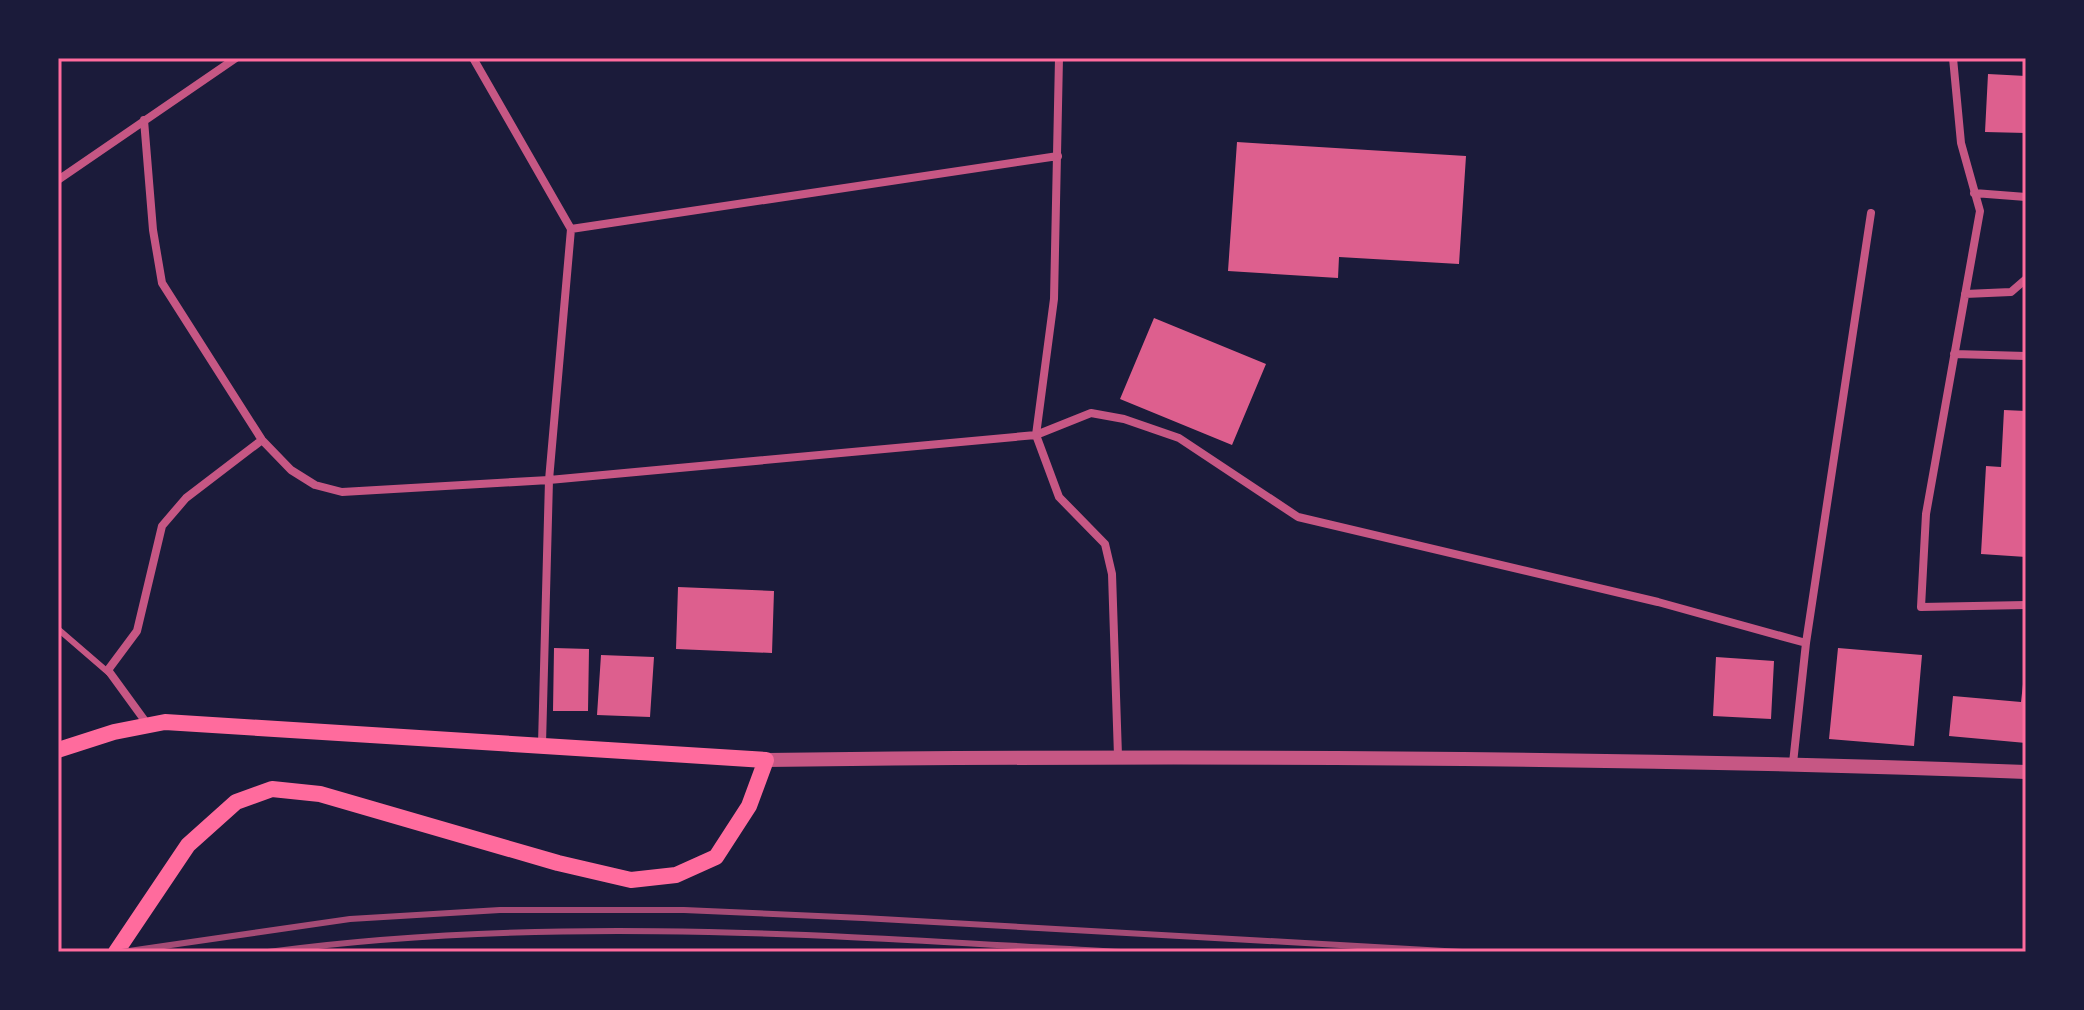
<svg xmlns="http://www.w3.org/2000/svg" width="2084" height="1010" font-family="'Archivo Narrow',sans-serif">
  <style>
    .building { fill: #dd5f8e }
    .lines { fill: none; stroke-linecap: round; stroke-linejoin: round }
    .service { stroke: #c65784; stroke-width: 6 }
    .minor { stroke: #c65784; stroke-width: 8 }
    .tertiary { stroke: #c65784; stroke-width: 14 }
    .secondary { stroke: #ff6b9d; stroke-width: 16 }
    .rail { stroke: #a44b75; stroke-width: 6 }
    .neatline { fill: none; stroke: #ff6b9d; stroke-width: 3 }
  </style>
  <rect width="100%" height="100%" fill="#1b1b3a"/>
  <path class="building" d="M1988,74L2026,76V133L1985,132Z
    M1237,142L1466,156L1459,264L1339,257L1338,278L1228,271Z
    M1154,318L1266,364L1232,445L1120,399Z
    M2004,410L2026,411V557L1981,554L1986,466L2001,467Z
    M678,587L774,591L772,653L676,649Z
    M554,648L589,649L588,711H553Z
    M1838,648L1922,655L1914,746L1829,739Z
    M601,655L654,657L650,717L597,715Z
    M1716,657L1774,661L1771,719L1713,716Z
    M2024,675L2026,743L1949,736L1953,696L2021,702Z"/>
  <g class="lines">
    <path class="service" d="M58,629L109,673"/>
    <path class="minor" d="M473,58L571,229L549,480L542,744
      M1059,58L1054,299L1036,435L1059,497L1105,544L1112,574L1118,756
      M1953,58L1961,143L1980,211L1926,514L1921,607L2026,605
      M144,120L153,230L162,283L262,440L291,470L315,485L342,492L549,480L1036,435L1091,413L1124,419L1179,438L1298,517L1658,602L1806,643
      M58,180L236,58
      M1974,193L2026,197
      M571,229L1058,156
      M1965,294L2011,292L2026,279
      M1954,354L2026,356
      M148,725L108,670L137,631L162,526L186,498L262,440
      M1793,763L1806,643L1871,213"/>
    <path class="tertiary" d="M766,760C1186,755 1606,756 2026,772"/>
    <path class="secondary" d="M58,750L114,732L165,722L766,760L749,806L716,857L676,875L631,880L558,863L320,794L272,789L236,802L188,845L116,952"/>
    <path class="rail" d="M122,952L350,919L500,910H684L863,918L1462,952
      M268,952C550,914 838,936 1121,952"/>
  </g>
  <rect width="2084" height="1010" fill="none" stroke="#1b1b3a" stroke-width="120"/>
  <rect x="60" y="60" width="1964" height="890" class="neatline"/>
</svg>
